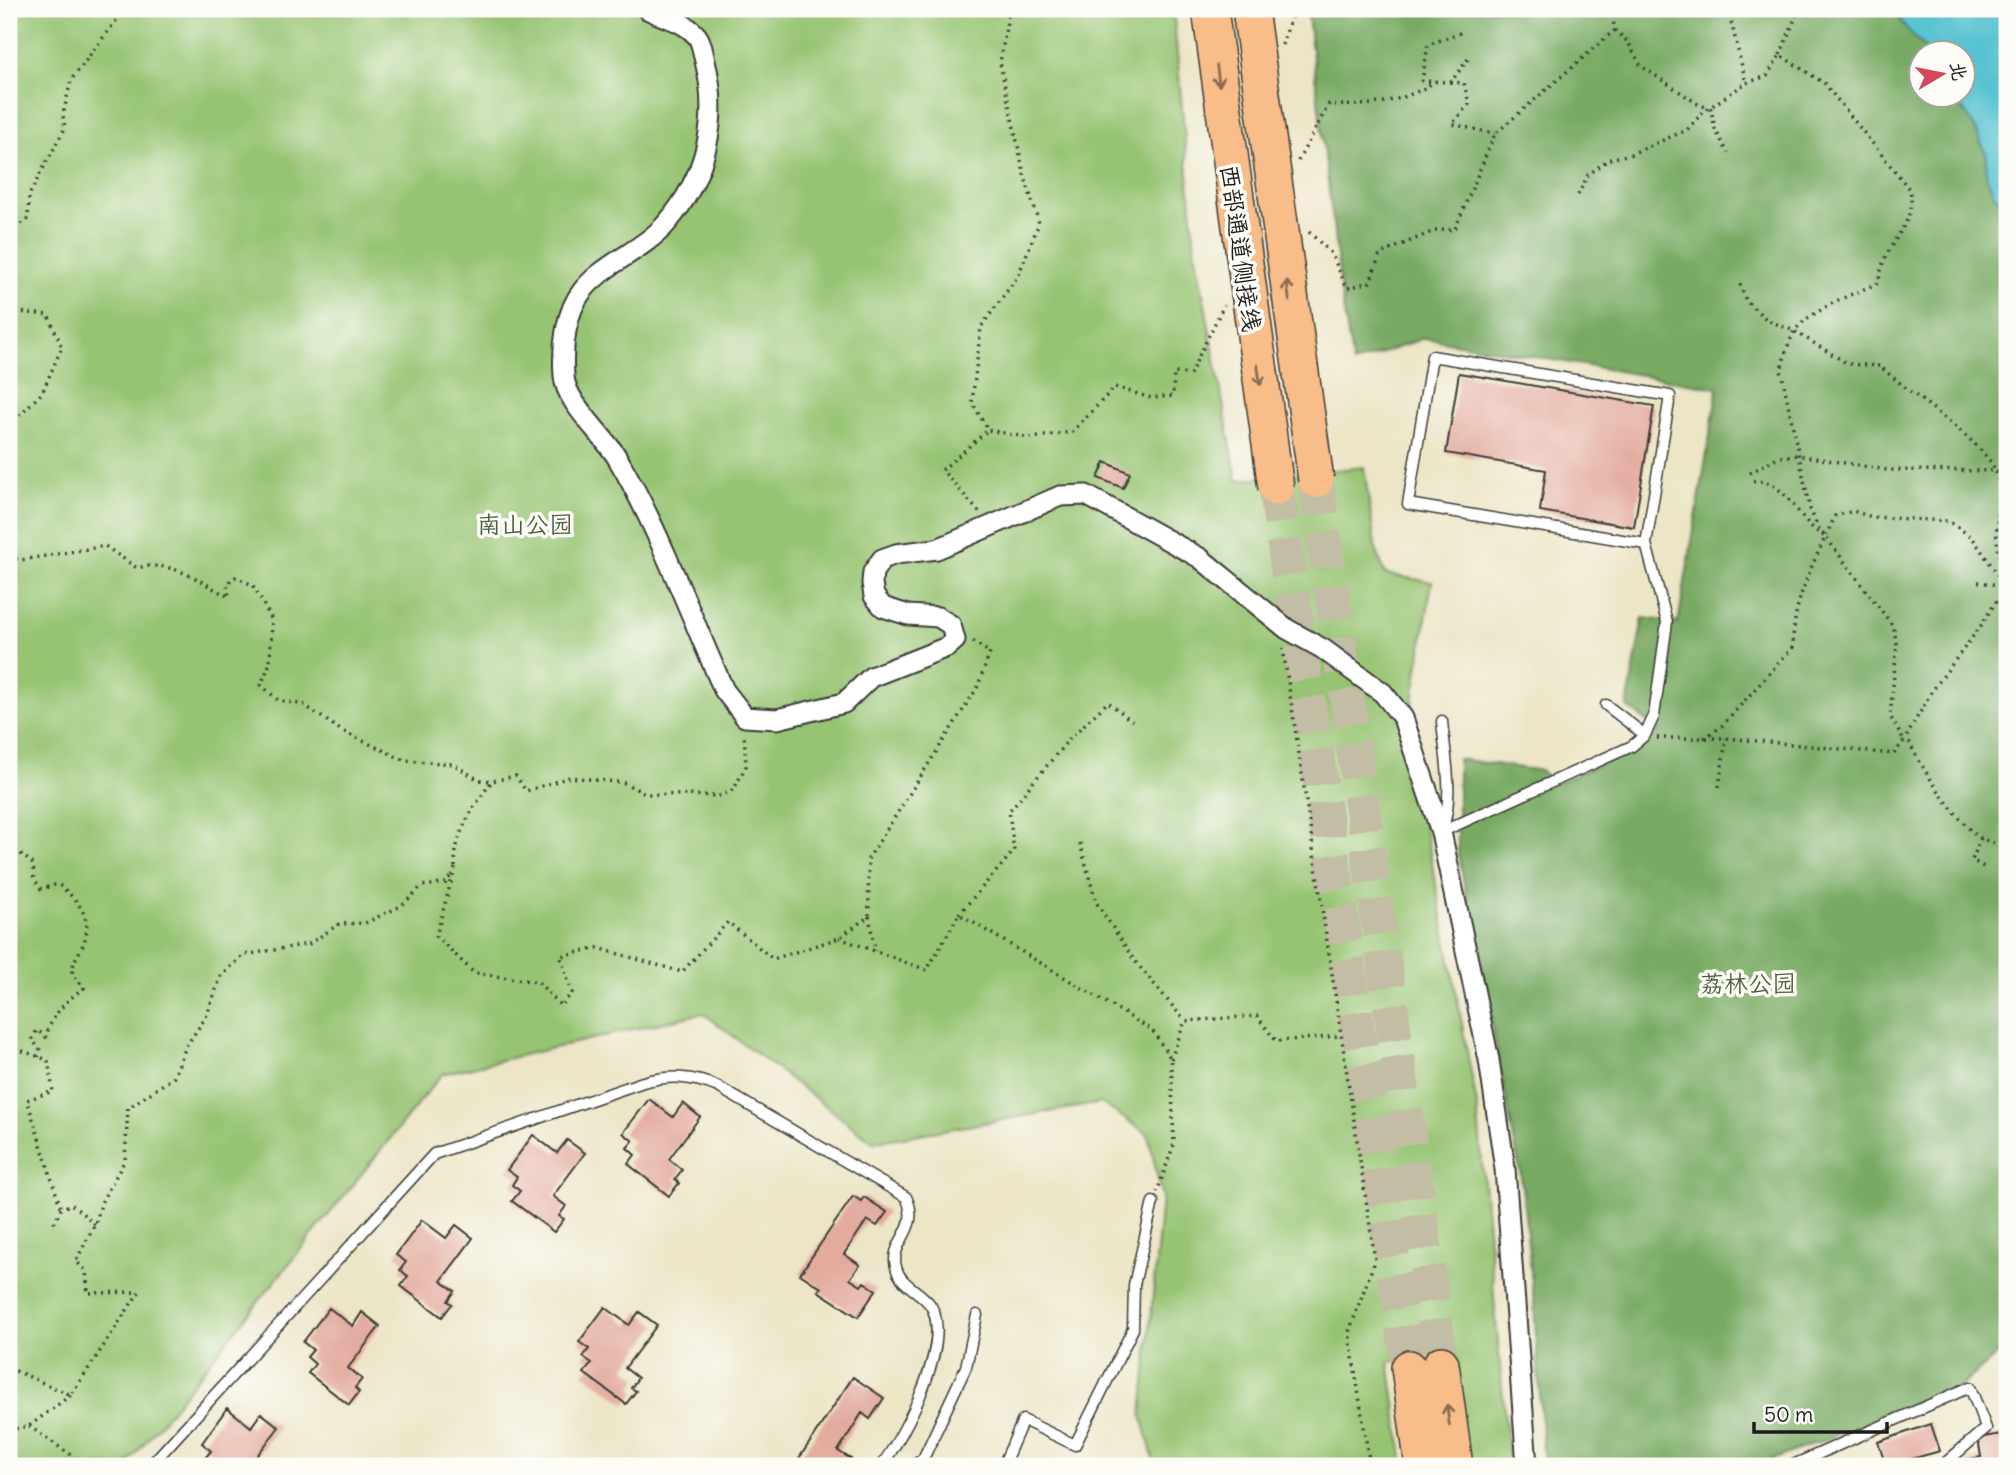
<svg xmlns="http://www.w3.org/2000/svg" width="2016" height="1475" font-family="Delius,'LXGW WenKai TC',sans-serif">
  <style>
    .green { fill: #96c472; stroke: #597047; stroke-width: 2 }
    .forest { fill: #78aa64; stroke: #4a6340; stroke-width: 2 }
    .water { fill: #58c3d2; stroke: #3a7077; stroke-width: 2 }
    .building { fill: #e3ab9e }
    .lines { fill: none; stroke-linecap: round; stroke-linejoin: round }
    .highway-tunnel { stroke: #c2bda4; stroke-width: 35; stroke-dasharray: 35 18; stroke-linecap: butt }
    .lane-casing { stroke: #3b3a36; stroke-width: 13 }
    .street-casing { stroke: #3b3a36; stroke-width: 23 }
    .highway-casing { stroke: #3b3a36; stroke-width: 38 }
    .path { stroke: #3b3a36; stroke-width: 3.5; stroke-dasharray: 2 5; stroke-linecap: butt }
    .lane { stroke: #fff; stroke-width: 10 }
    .street { stroke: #fff; stroke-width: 19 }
    .highway { stroke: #f8bd88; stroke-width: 35 }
    .highway-bridge-casing { stroke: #3b3a36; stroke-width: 38; stroke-linecap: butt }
    .highway-bridge { stroke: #f8bd88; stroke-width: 35 }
    .oneway { stroke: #8a6c52 }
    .labels { text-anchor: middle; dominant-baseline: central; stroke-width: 7; stroke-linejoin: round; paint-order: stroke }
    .street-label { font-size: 24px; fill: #1c1c1c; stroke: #fdfcf7 }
    .park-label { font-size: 24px; fill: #4d5f3e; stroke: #fdfcf7 }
  </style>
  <rect width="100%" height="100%" fill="#fdfcf7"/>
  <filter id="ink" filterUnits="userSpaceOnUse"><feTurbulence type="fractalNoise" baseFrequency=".0143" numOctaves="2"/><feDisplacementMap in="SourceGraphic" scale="14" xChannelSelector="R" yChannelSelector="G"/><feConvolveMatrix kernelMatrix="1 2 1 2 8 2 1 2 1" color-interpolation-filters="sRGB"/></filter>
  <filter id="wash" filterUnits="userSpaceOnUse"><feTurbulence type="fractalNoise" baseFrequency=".00686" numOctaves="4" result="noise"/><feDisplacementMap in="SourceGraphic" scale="28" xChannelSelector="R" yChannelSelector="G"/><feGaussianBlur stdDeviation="1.57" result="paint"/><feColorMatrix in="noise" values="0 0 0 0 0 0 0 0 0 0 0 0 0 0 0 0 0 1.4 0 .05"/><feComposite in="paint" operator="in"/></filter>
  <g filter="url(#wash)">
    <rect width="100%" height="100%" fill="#ece5c6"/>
    <path class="green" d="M9,9H1173L1195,250L1237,480L1364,467L1375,546L1385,574L1432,582L1412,706L1409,760L1429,847L1477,1105L1509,1466H1469L1454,1353L1389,1362L1404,1466H1155L1142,1415L1162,1197L1148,1134L1101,1103L873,1142L703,1013L442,1074L126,1466H9Z"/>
    <path class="forest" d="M1307,9H1897C1900,28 1918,37 1928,52H1922V94L1954,95L1976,130L1987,156L1986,175L1994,195L2007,208V1346L1959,1388L1756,1466H1544L1534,1302L1521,1176L1458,853V759L1542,771L1554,784L1634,750L1659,730L1627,707L1643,618L1678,623L1718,388L1424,338L1353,364L1343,307Z"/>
    <path class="water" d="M1897,9H2005L2007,208L1994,195L1986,175L1987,156L1976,130L1954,95L1964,94V52H1928C1918,37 1900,28 1897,9Z"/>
    <g id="blocks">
      <path class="building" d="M1459,373L1654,406L1634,527L1540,511L1546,470L1446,453Z
        M1105,462L1130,473L1123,488L1098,478Z
        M649,1099L673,1117L683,1103L700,1117L669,1159L682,1170L675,1179L679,1183L669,1196L628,1164L635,1155L627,1148L633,1141L623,1133Z
        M533,1135L557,1153L567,1140L585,1153L553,1196L566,1206L559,1216L564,1219L554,1232L512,1201L520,1191L512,1185L517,1177L507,1170Z
        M853,1196L861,1201L864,1197L887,1212L877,1226L867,1220L844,1254L860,1265L850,1279L861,1286L864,1282L876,1290L858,1317L818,1291L821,1288L800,1274Z
        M422,1220L446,1238L456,1225L473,1238L441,1281L455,1291L448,1301L452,1304L442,1317L401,1286L408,1276L400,1270L406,1262L396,1255Z
        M605,1307L629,1325L639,1312L657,1325L625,1368L638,1378L631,1388L636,1391L626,1404L584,1373L592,1363L583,1357L589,1349L579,1342Z
        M329,1308L353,1326L362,1312L380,1326L348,1368L362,1379L355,1388L359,1392L349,1405L308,1373L315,1364L307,1357L313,1350L303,1342Z
        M853,1377L884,1398L870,1419L862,1413L838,1451L851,1459L846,1466H794Z
        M227,1408L251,1427L261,1413L279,1427L249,1466H212L205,1458L211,1451L202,1443Z
        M1931,1424L1940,1451L1886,1466L1878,1442Z
        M2007,1433V1465L1965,1466L1964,1460L1981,1457L1978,1438Z"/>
    </g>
  </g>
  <g filter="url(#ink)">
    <use href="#blocks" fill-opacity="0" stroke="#3b3a36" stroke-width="2"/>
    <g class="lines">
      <path class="highway-tunnel" d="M1316,480L1441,1364
        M1276,488L1409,1368"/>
      <g class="lane-casing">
        <path id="lane" d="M1606,705L1645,735
          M1442,721C1445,757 1454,793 1443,828
          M1441,832L1632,746L1645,735L1654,716L1667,622L1646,544L1670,396L1432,356L1408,504L1646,544
          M150,1466L434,1154L643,1082C670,1075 692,1076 718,1087L906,1197C922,1230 889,1241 896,1267C900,1286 922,1291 931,1306C953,1343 904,1436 881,1466
          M913,1466L923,1459L966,1367L977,1315
          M1003,1466L1023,1420L1075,1445L1133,1329L1134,1285L1153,1202
          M1791,1466L1970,1387L1986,1428L1942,1466"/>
      </g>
      <g class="street-casing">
        <path id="street" d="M647,9C663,18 684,20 697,36C702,42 703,54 705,61C720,120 706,178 666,224C643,250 605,263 583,290C565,312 562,348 564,376C565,402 604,435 618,459C659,529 690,615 724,690L745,717L777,719L844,703L871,677L947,647L955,640L951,625L938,617L908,615L883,607L874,596L872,583L873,572L882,559L896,554L937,549L1060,496L1086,495L1200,558L1287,629L1323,649L1383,693L1403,718L1441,832L1489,1060L1505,1169L1527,1466"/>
      </g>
      <g class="highway-casing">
        <path id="highway" d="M1441,1364L1455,1466
          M1409,1368L1423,1466"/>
      </g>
      <path class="path" d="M1009,9L1000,63L1024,174L1039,223L1018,276L981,327L972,402L988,430L1031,438L1072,432L1115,387L1151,398L1173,396L1174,373L1190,374L1224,305
        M1571,9H1610
        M1611,9L1615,30L1628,42L1641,66L1698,104L1711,109L1715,129L1728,153
        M1728,9L1746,83L1767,76L1780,55L1824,83L1910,190C1916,221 1894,235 1884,261C1881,268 1880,276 1878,283L1834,302L1806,319L1794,331L1786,351L1781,370L1810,509L1818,527L1893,626L1897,644L1890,716L1904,741
        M1282,45L1294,9
        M1780,55L1799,9
        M1468,59L1451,82L1464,83L1469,104L1452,124L1495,134
        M1451,82L1422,81L1428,45L1465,31
        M1298,161L1329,104C1364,108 1407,102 1435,81
        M1578,195L1588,175L1609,159L1631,154L1687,130L1703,112L1746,83
        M9,232L28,219L29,195L65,128L63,115L71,80L125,9
        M1309,232L1331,253L1347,288L1370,282L1380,254L1434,231L1455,229L1495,134L1615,30
        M1740,284L1746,301L1767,320L1794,331L1848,364L1880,366C1909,394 1979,437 1995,470C2005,491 1995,517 1997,539C1998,555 2004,570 2006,586L1980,627L1932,691L1904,741
        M9,311L48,315L62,347L42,393L9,425
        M1750,473L1778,457L1797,455L1887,470L2007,471
        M1753,481C1786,477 1797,522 1824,536
        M979,512L942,470L988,430
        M9,557L21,560L105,546L137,568C171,559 199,581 229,597L227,584L235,577L253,585L272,620L270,663L261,685L278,700L304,705L342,731L404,760L453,764L479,780L492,781L516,776L526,791L570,777L624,783L646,794L721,796L734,789L746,766L744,733
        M1978,582L2005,586
        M1283,648L1375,1260L1349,1332L1370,1466
        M1657,738H1726L1894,754L1904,741L1910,743C1919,765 1960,826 1981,838C1987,842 2000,844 2007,845
        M1704,738L1721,727L1793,647C1792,598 1816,559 1835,516L1853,511L1872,517L1948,521L1972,537L2004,584
        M1719,787L1726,738
        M9,822L15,849L33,864L34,879L41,889L58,884C79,901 95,919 82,947C77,957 73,961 72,973L84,988C66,1000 51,1016 46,1037L37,1030L32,1040L40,1049L38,1057
        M1981,838L1972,860L1987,869
        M1080,843L1096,902L1134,960L1185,1021
        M455,867C454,833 473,808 492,781
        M455,868L436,936L474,973L538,982L561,1006L572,993L560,956L598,948L682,972L728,922L773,959L839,938L869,916L868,859L977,688L990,653L971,640
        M959,914L1014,851L1009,811L1070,738L1108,702L1132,721
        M869,916L875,951
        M839,938L927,970L959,914L1152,1030L1171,1059L1174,1144L1157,1192
        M9,1046L48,1060L53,1091L27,1100L61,1209
        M1171,1059L1185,1021L1257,1016L1276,1041L1341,1036
        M54,1223L61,1209L71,1204L95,1224
        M9,1280L12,1287L9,1293
        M9,1368L71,1395L139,1292L88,1293L86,1271L76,1261L95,1224L102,1201L125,1160L128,1108L174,1077L186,1046L206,1017L221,976L244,955L309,944L339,924L365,923L401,906L422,886L446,883L452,874
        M29,1426L74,1457L71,1466
        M9,1430L29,1426L71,1395"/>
      <use href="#lane" class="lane"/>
      <use href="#street" class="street"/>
      <use href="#highway" class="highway"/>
      <g class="highway-bridge-casing">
        <path id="highway-bridge" d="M1210,9L1276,488
          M1250,9L1316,480"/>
      </g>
      <use href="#highway-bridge" class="highway-bridge"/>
    </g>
    <defs><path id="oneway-shaft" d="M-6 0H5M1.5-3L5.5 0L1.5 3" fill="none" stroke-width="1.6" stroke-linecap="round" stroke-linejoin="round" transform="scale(1.75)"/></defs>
    <g class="oneway">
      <use href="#oneway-shaft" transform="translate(1218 76) rotate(83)"/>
      <use href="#oneway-shaft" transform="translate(1288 291) rotate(-98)"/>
      <use href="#oneway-shaft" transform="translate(1259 375) rotate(82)"/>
      <use href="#oneway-shaft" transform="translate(1448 1415) rotate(-98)"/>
    </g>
  </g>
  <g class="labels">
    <g class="street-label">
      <text transform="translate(1241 248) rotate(82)">西部通道侧接线</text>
    </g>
    <g class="park-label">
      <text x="525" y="524">南山公园</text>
      <text x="1748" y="983">荔林公园</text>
    </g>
  </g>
  <rect width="2016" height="1475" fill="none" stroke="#fdfcf7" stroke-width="35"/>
  <g transform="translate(1942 74) rotate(80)"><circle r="33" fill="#fdfcf7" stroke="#a3a29f" stroke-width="2"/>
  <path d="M0-5L12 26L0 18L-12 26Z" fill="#d1495b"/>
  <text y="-10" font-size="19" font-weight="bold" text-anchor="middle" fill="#1c1c1c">北</text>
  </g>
  <path d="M1754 1422v10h133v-10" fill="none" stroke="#1c1c1c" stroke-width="3.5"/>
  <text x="1764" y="1422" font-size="21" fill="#1c1c1c" stroke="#fdfcf7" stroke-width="5" paint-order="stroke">50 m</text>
</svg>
